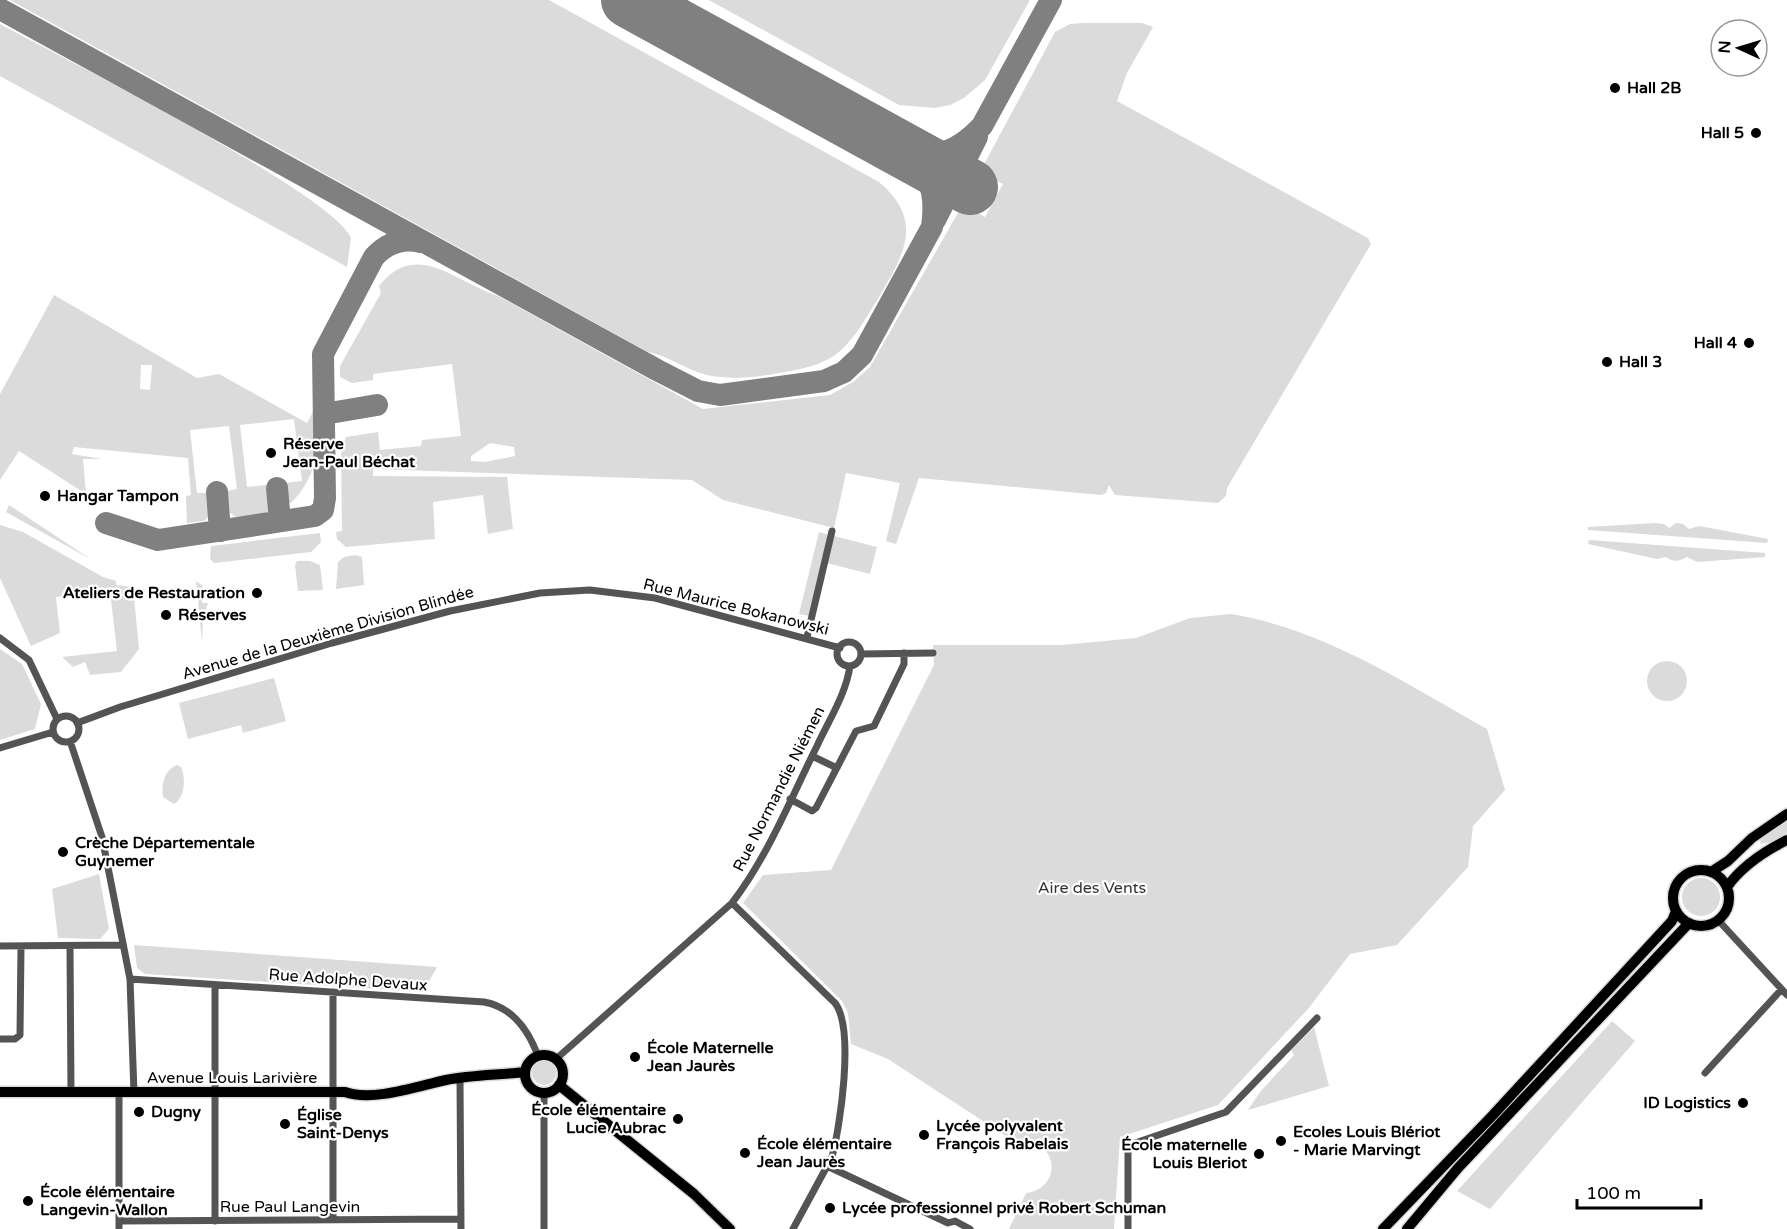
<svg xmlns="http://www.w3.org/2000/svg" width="1787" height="1229" font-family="'Varela Round',sans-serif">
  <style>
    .green { fill: #dbdbdb; fill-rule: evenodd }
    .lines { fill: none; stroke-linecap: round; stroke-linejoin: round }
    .taxiway { stroke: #808080; stroke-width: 22 }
    .runway { stroke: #808080; stroke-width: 56 }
    .primary-casing { stroke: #dbdbdb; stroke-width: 13 }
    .street { stroke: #545454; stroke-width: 7 }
    .primary { stroke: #000; stroke-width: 10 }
    .poi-dot { fill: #000; stroke: #fff; stroke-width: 2 }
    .labels { text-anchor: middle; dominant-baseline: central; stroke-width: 4.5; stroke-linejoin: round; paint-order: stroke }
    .poi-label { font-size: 16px; font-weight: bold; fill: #000; stroke: #fff; text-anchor: start }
    .street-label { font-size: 16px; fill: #000; stroke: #fff }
    .park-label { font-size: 16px; fill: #323232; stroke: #fff }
  </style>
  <rect width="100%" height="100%" fill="#fff"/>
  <path class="green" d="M10,0H549L879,182C926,222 903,255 878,299C867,316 856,337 840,351C827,363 807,368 790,371C764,376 734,381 707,375C686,370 669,356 648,352Z
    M709,0H1030L985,80L964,98L950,105L935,108L899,105Z
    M1084,23H1142L1153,27L1127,73L1117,101L1368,238L1371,244L1227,488L1226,496L1218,503L1115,495L1109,485L1106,493L1101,495L919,478L896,544L886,541L900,483L846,473L834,528L723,500L692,480L373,469V476L507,477L513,529L488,534L483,495L433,502L435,539L346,547L337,539L336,532L342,531L341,449L346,437L378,432L380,450L421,446L422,440L461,436L452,364L373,374V380L352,383L340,377V366L381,293L379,286C416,239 455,282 498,296L703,409L830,395L853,382L870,367L963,204L985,217L1003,184L980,172L1055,32L1070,24ZM490,443L514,447L515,456L485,462L471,461V456Z
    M0,24C57,55 333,194 351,238L347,267L0,76Z
    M54,295L197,378L219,374L307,423L314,410C324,443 315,480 291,503L287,502L284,483L302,481L294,419L240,425L247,487L266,485L267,493L271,492L273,509L270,513L236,517L230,513L227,491L237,489L229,426L190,430L197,493H208L210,515L204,521L187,523L186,496L191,495L188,458L74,447L72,454L102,459H83L86,494L19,451L0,480V394ZM141,365H152L150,390L140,389Z
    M9,505L92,560L6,512Z
    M1655,523L1664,524L1669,528L1676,523L1683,524L1689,529L1699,526L1768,539L1767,543L1588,530V527Z
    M0,525L23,532L103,577L116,581V585L133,587L139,649L121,672L90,675L85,662L73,667L62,657L117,651L110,591L56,597L60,633L31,646L0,578Z
    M819,532L827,534V539L809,616L799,614Z
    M320,533L321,542L311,552L214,563L210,559L211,546Z
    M834,536L877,547L870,574L827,563Z
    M1589,540L1765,553V557L1697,562L1687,557C1679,561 1674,563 1666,557L1657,559L1588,544Z
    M356,555L362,557L364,585L336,589L338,562L344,557Z
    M297,561H310L320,565L323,590L298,591L295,565Z
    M196,581L203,586L202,603H208L203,617L202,642Z
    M1231,614C1323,629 1407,684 1487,729L1505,790L1473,826L1468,867L1397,945L1350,954L1308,1009L1218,1105L1120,1137L1114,1229H1009L1026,1193C1054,1190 1061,1157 1037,1144H1018L888,1059L851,1044L848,1013L842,1001L743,903L763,875L831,870L934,665L933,645H1062L1136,638L1190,618Z
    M0,649L22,664L41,704L35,729L0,740Z
    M1647 681a20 20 0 1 1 40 0a20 20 0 1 1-40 0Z
    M274,678L286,721L243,733L241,725L188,739L179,703Z
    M177,765L181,767C186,778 185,798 174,804L163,797C161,785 164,770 177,765Z
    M1787,820V834L1771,842L1760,844L1761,839Z
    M99,874L109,929L100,939L58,938L52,889Z
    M1682 897a19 19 0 1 1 38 0a19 19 0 1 1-38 0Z
    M134,945L437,967L423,992L145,974L137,968Z
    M1612,1021L1635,1041L1490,1209L1457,1191Z
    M1314,1027L1329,1086L1248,1110L1260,1092L1294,1055L1291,1050Z
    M532 1073a12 12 0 1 1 24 0a12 12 0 1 1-24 0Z"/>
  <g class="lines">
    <path class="taxiway" d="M0,9L657,370L698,391L720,395L824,381L844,372L862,355L932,227C938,184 927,172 895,147
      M901,149C935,162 958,151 982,126L1051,0
      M935,220L977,137
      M324,414L377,405
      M277,488L280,521
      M217,492L220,531
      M106,523L158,540L315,516L323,510L325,498L323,354L374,257C387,243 402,237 421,242"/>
    <path class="runway" d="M629,0L970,187"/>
    <g class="primary-casing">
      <path id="primary" d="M1673 898a28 28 0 1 1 56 0a28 28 0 1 1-56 0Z
        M1711,872L1728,861L1752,838L1787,814
        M1727,887C1742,866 1763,852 1787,840
        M525 1074a19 19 0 1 1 38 0a19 19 0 1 1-38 0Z
        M559,1085L694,1194L730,1229
        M0,1092H345C373,1102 418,1086 446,1080C471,1075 499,1075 525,1072
        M1383,1229L1493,1115L1672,921L1676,911
        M1407,1229L1458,1168L1689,923"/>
    </g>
    <path class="street" d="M807,637L832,531
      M0,638L29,660L57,719
      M837 654a12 12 0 1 1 24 0a12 12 0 1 1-24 0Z
      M861,654L933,653
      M53 729a13 13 0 1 1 26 0a13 13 0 1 1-26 0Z
      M77,723L120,707L332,643L450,611L540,593L590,590L655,598L840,648
      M70,741L102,837L130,979L134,1093
      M0,748L53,732
      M812,756L837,768
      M790,799L812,811L816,808L856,731L874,726L904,664V653
      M732,903L835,1003C855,1029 840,1127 832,1157L793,1229
      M1718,920L1787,995
      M0,946L123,945
      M70,946L71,1093
      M130,979L484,1002C512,1007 528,1029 538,1056
      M215,985V1221
      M333,992V1220
      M0,1039H15L20,1035L21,947
      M556,1059L732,903C768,856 791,798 817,746C829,720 846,694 850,666
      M1705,1073L1780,991
      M460,1079L461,1229
      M544,1092V1229
      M119,1093V1229
      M827,1166L948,1223L955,1221L970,1229
      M119,1221L461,1219
      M1128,1229V1152L1132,1144L1226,1112L1317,1018"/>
    <use href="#primary" class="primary"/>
  </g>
  <g class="poi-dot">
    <circle cx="1615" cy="88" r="6"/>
    <circle cx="1756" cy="133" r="6"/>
    <circle cx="1749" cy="343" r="6"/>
    <circle cx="1607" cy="362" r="6"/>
    <circle cx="271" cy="453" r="6"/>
    <circle cx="45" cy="496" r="6"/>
    <circle cx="257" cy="593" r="6"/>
    <circle cx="166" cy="615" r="6"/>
    <circle cx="63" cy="852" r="6"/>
    <circle cx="635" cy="1057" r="6"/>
    <circle cx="1743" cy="1103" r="6"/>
    <circle cx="139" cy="1112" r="6"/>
    <circle cx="678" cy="1119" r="6"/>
    <circle cx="285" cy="1124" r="6"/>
    <circle cx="924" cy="1135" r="6"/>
    <circle cx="1281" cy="1141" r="6"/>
    <circle cx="745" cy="1153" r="6"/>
    <circle cx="1259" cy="1154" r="6"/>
    <circle cx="28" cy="1201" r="6"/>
    <circle cx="830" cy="1208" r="6"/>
  </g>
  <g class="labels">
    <g class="poi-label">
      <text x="1627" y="88">Hall 2B</text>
      <text x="1744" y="133" text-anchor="end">Hall 5</text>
      <text x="1737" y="343" text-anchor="end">Hall 4</text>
      <text x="1619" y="362">Hall 3</text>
      <text x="283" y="444">Réserve<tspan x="283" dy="18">Jean-Paul Béchat</tspan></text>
      <text x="57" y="496">Hangar Tampon</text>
      <text x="245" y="593" text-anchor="end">Ateliers de Restauration</text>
      <text x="178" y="615">Réserves</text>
      <text x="75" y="843">Crèche Départementale<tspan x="75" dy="18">Guynemer</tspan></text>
      <text x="647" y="1048">École Maternelle<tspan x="647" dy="18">Jean Jaurès</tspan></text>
      <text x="1731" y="1103" text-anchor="end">ID Logistics</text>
      <text x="666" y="1110" text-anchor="end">École élémentaire<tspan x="666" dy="18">Lucie Aubrac</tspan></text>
      <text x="151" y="1112">Dugny</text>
      <text x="297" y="1115">Église<tspan x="297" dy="18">Saint-Denys</tspan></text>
      <text x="936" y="1126">Lycée polyvalent<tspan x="936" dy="18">François Rabelais</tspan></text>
      <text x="1293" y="1132">Ecoles Louis Blériot<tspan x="1293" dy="18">- Marie Marvingt</tspan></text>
      <text x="757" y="1144">École élémentaire<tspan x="757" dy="18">Jean Jaurès</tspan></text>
      <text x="1247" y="1145" text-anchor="end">École maternelle<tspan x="1247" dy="18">Louis Bleriot</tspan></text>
      <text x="40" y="1192">École élémentaire<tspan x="40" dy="18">Langevin-Wallon</tspan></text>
      <text x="842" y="1208">Lycée professionnel privé Robert Schuman</text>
    </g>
    <g class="street-label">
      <text transform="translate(736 607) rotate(14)">Rue Maurice Bokanowski</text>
      <text transform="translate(328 633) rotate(-16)">Avenue de la Deuxième Division Blindée</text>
      <text transform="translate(779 789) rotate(-63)">Rue Normandie Niémen</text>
      <text transform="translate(348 980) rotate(4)">Rue Adolphe Devaux</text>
      <text x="232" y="1078">Avenue Louis Larivière</text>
      <text x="290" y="1207">Rue Paul Langevin</text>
    </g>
    <g class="park-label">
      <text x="1092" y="888">Aire des Vents</text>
    </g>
  </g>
  <g transform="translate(1739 48) rotate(274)"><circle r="28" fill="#ffffff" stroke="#999999" stroke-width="1.5"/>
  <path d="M0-4.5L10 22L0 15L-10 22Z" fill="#000000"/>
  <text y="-9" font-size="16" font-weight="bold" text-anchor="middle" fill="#000000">N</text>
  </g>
  <path d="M1577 1199v9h124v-9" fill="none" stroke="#000000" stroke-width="3"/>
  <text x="1586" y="1199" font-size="18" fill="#000000" stroke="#ffffff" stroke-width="4.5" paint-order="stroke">100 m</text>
</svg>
